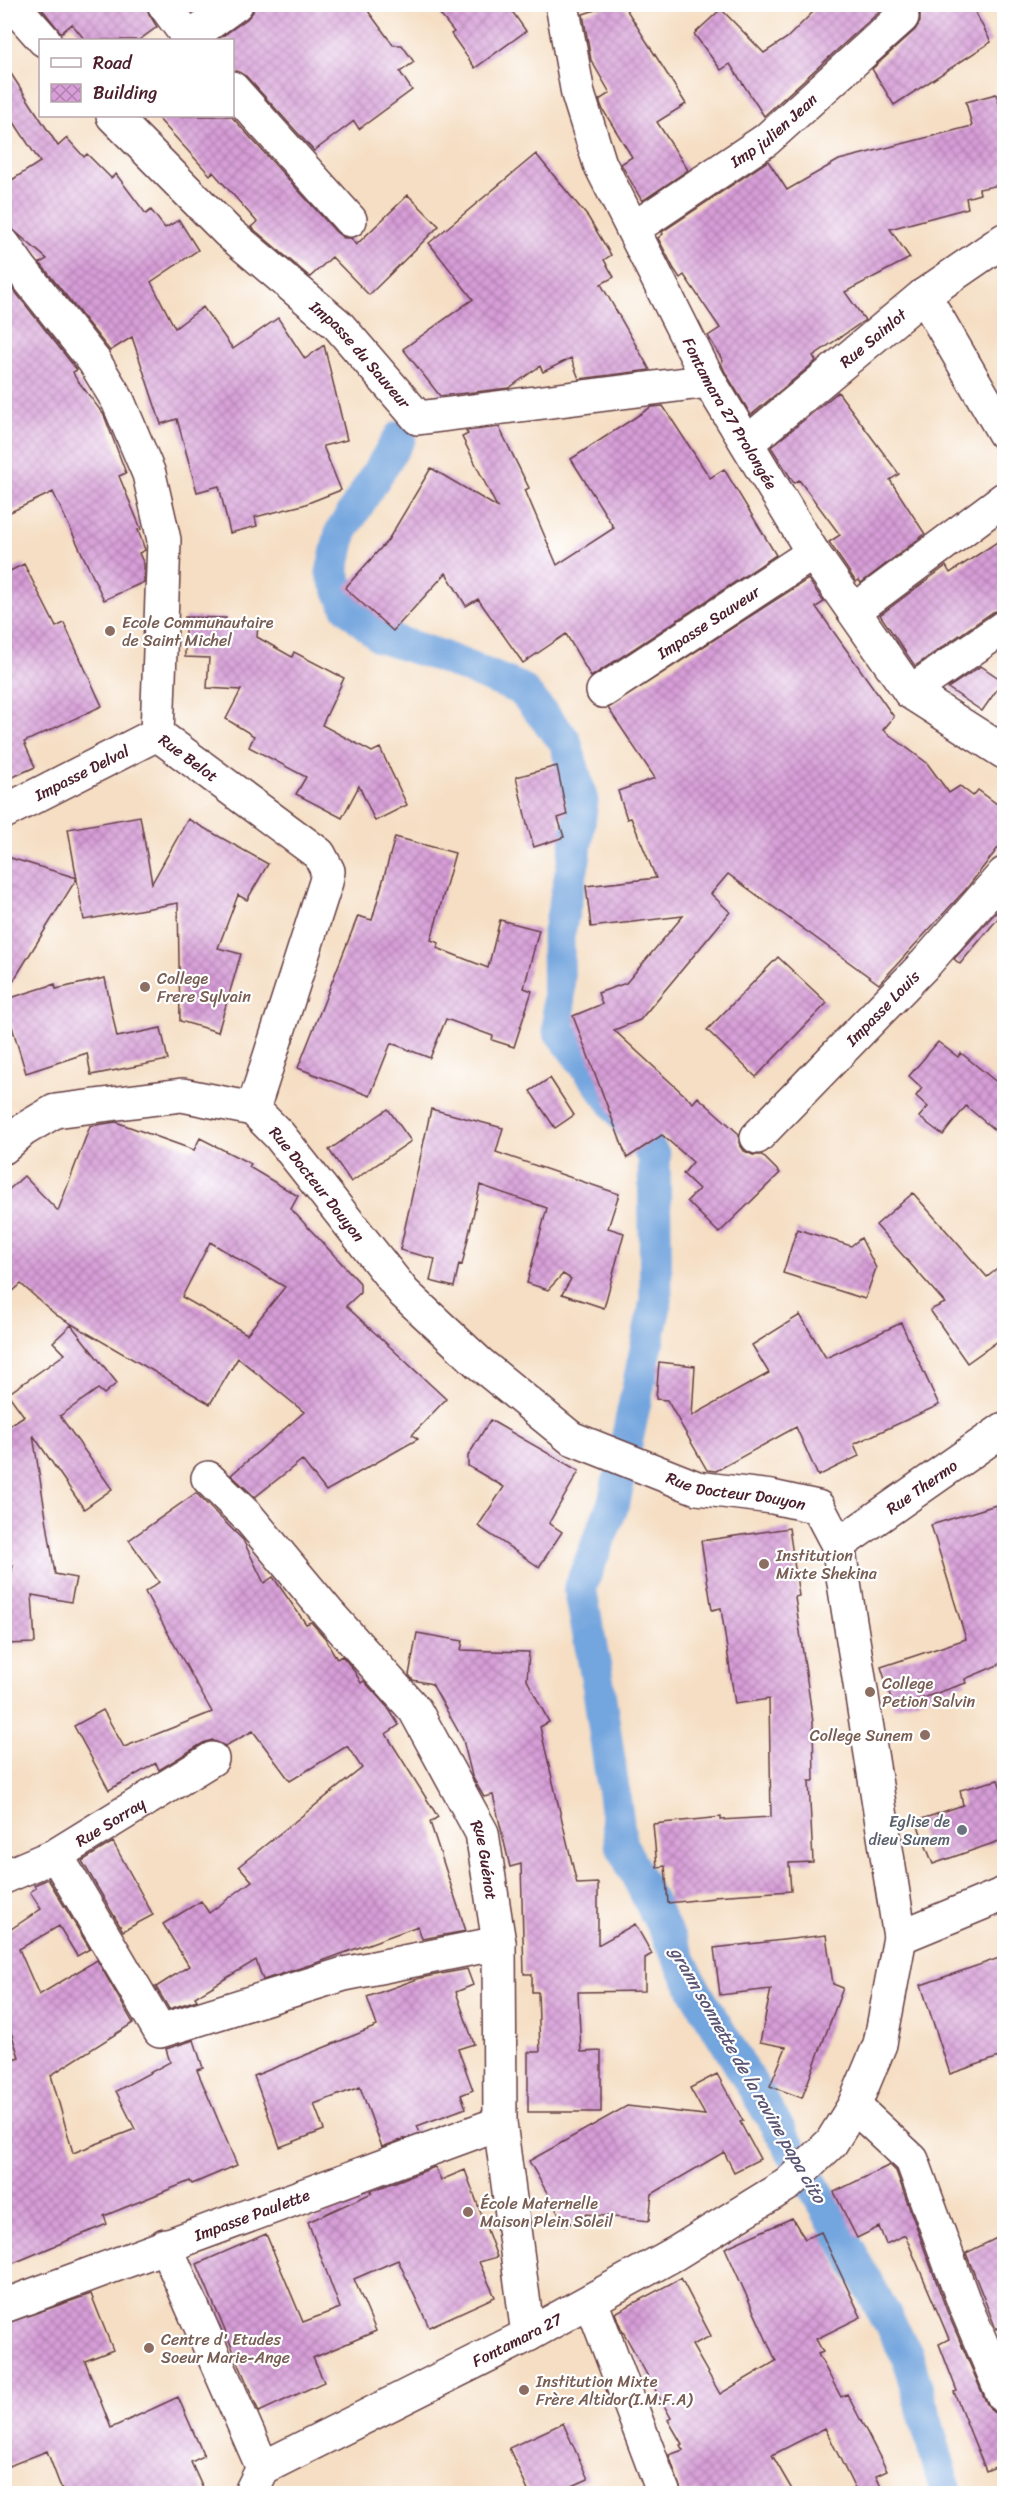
<svg xmlns="http://www.w3.org/2000/svg" width="1009" height="2498" font-family="Sriracha,sans-serif">
  <style>
    .lines { fill: none; stroke-linecap: round; stroke-linejoin: round }
    .canal { stroke: #73a5de; stroke-width: 33 }
    .building { fill: url(#building-cross-hatch); fill-rule: evenodd }
    .minor-casing { stroke: #643c42; stroke-width: 36 }
    .minor { stroke: #fff; stroke-width: 33 }
    .education-dot { fill: #8d6e63; stroke: #fff; stroke-width: 2 }
    .worship-dot { fill: #6b7280; stroke: #fff; stroke-width: 2 }
    .labels { text-anchor: middle; dominant-baseline: central; stroke-width: 4.5; stroke-linejoin: round; paint-order: stroke }
    .street-label { font-size: 16px; fill: #4a1f2b; stroke: #fff }
    .education-label { font-size: 16px; fill: #785e54; stroke: #fff; text-anchor: start }
    .worship-label { font-size: 16px; fill: #5b616d; stroke: #fff; text-anchor: end }
    .water-label { font-size: 18px; font-style: italic; fill: #5a5573; stroke: #fff }
  </style>
  <defs>
    <pattern id="building-cross-hatch" width="8" height="8" patternUnits="userSpaceOnUse" patternTransform="scale(1.5)"><rect width="8" height="8" fill="#d79ed8"/><path d="M0 0l8 8M0 8l8-8" fill="none" stroke="#b080af"/></pattern>
  </defs>
  <rect width="100%" height="100%" fill="#fff"/>
  <filter id="ink" filterUnits="userSpaceOnUse"><feTurbulence type="fractalNoise" baseFrequency=".0167" numOctaves="2"/><feDisplacementMap in="SourceGraphic" scale="12" xChannelSelector="R" yChannelSelector="G"/><feConvolveMatrix kernelMatrix="1 2 1 2 8 2 1 2 1" color-interpolation-filters="sRGB"/></filter>
  <filter id="wash" filterUnits="userSpaceOnUse"><feTurbulence type="fractalNoise" baseFrequency=".008" numOctaves="4" result="noise"/><feDisplacementMap in="SourceGraphic" scale="24" xChannelSelector="R" yChannelSelector="G"/><feGaussianBlur stdDeviation="1.35" result="paint"/><feColorMatrix in="noise" values="0 0 0 0 0 0 0 0 0 0 0 0 0 0 0 0 0 1.4 0 .05"/><feComposite in="paint" operator="in"/></filter>
  <g filter="url(#wash)">
    <rect width="100%" height="100%" fill="#f5dec3"/>
    <g class="lines">
      <path class="canal" d="M400,437L341,532L332,573L347,606L381,637L440,656L521,689L565,741L582,801L574,859L558,937L559,1030L654,1156L656,1301L614,1502L580,1588L598,1684L621,1844L697,1994L818,2194L907,2355L947,2494"/>
    </g>
    <g id="blocks">
      <path class="building" d="M38,4H146L149,14L157,27L139,40H85L72,24L61,33Z
        M254,4H363L393,45H402L414,62L400,72L412,90L359,129L354,121L314,151L246,76L232,70V40H217L247,19L253,12Z
        M432,4H507L526,31L475,68L451,34L454,32Z
        M614,4H623L686,104L657,122L688,170L642,201L621,164L632,157L603,110L599,100L610,93L591,60L583,14Z
        M821,4H888L764,116L730,64L721,70L694,34L721,9L764,53L787,38Z
        M916,4H971L991,42L894,105L872,69L915,30L920,22V14Z
        M4,63L58,146L67,138L84,157L87,154L111,178L116,174L146,214L151,210L165,228L179,220L198,250L151,282L175,328L203,307L233,349L278,318L305,359L324,345L347,440L323,446L341,490L303,505L255,517L257,526L230,533L219,486L197,492L177,419L161,424L132,337L110,351L40,263L47,259L4,222V185L40,162L4,107Z
        M996,94L1005,123V184L979,189L980,194L966,198L968,208L890,229L910,258L845,292L865,320L813,356L816,361L751,415L725,372L721,363L723,361L708,336L720,328L684,275L680,278L674,269L658,238L663,234L662,232L768,161L787,190L839,160L972,126L966,102Z
        M156,116H231L336,232L344,238H351L356,245L408,195L439,226L369,295L332,257L310,277L251,227L257,222L213,172L210,175Z
        M536,154L588,217L611,255L604,260L614,277L601,284L650,370L579,379L571,358L543,372L540,366L509,388L440,396L403,349L473,299L429,243Z
        M9,284L77,370L73,372L75,377L104,415L126,473L119,476L141,529L138,530L145,550L139,553L144,564V582L104,600L53,492L4,515V286Z
        M838,392L899,474L890,480L925,534L861,583L859,580L856,582L829,542L840,535L799,480L794,483L771,447Z
        M663,406L710,478L724,469L776,555L591,677L566,634L523,663L478,599L466,606L446,573L393,631L345,588L388,540L431,468L497,507L462,437L468,434L466,431L499,427L529,488L525,490L557,565L614,528L571,459L651,407Z
        M1005,537V609L993,612L915,666L880,615L946,566L950,573Z
        M24,564L56,627L64,623L102,706L24,742L35,767L4,781V574Z
        M808,579L824,602L816,607L894,717L883,730L927,763L949,793L960,786L973,796L978,790L1005,810V839L967,888L879,984L728,874L711,894L730,912L640,1020L614,1030L693,1103L698,1097L739,1134V1143L744,1151L753,1155H762L780,1173L719,1233L687,1201L699,1189L683,1174L693,1162L662,1135L627,1158L573,1016L602,1004L598,993L626,983L683,916L591,927L586,886L656,878L631,818L627,819L618,791L655,778L608,708Z
        M185,617L226,618V621L258,624L257,637L292,657L294,652L344,678L322,725L372,752L380,748L407,805L375,821L359,786L342,818L296,794L306,777L249,747L254,736L226,719L241,690L207,688L209,658L185,657Z
        M981,666L1003,681L982,711L948,688Z
        M557,766L567,815L558,818L564,837L534,847L527,824L516,777Z
        M140,816L152,883L188,819L268,864L247,900L238,895L218,948L241,954L218,1032L180,1021L178,903L84,920L68,829Z
        M395,837L455,853L431,940L439,943L437,948L488,968L500,920L539,930L524,988L532,991L514,1047L492,1040L493,1036L446,1019L430,1058L391,1043L370,1096L298,1068L358,916L372,920Z
        M4,856L77,878L4,996Z
        M996,912L1000,916L960,964L954,959Z
        M778,957L827,1003L756,1077L707,1030Z
        M105,978L117,1037L161,1028L168,1060L91,1075L87,1053L26,1073L4,1000L55,984L56,989Z
        M938,1042L958,1057L961,1053L1005,1089V1139L966,1106L943,1135L919,1117L928,1107L916,1096L922,1088L909,1076Z
        M550,1078L574,1115L555,1128L530,1091Z
        M388,1109L411,1141L351,1182L329,1150Z
        M431,1109L503,1128L496,1152L619,1194L608,1228L624,1233L604,1308L562,1294L571,1279L563,1274L548,1290L527,1283L547,1208L480,1185L462,1265L459,1264L454,1287L430,1281L435,1259L400,1250Z
        M116,1122L194,1150L200,1138L251,1164L249,1167L298,1196L291,1209L360,1283V1293L346,1306L446,1399L412,1435L418,1439L326,1491L302,1460L255,1497L231,1475L304,1412L238,1358L210,1404L56,1315L21,1284L4,1299V1194L24,1176L58,1211L90,1126ZM210,1242L285,1287L247,1334L182,1297Z
        M913,1193L987,1277L1005,1263V1336L967,1363L930,1310L945,1303L876,1225Z
        M797,1229L851,1246L861,1238L876,1268L865,1299L783,1273Z
        M800,1315L826,1358L901,1323L939,1405L854,1444L859,1456L818,1476L796,1427L716,1471L707,1470L667,1400L656,1399L659,1362L695,1366L692,1416L769,1373L752,1345Z
        M71,1325L117,1383L104,1394L98,1389L60,1416L112,1489L84,1509L33,1435L55,1574L76,1578L71,1602L32,1595L35,1643L4,1644V1610L13,1565L4,1566V1429L24,1416L8,1394L65,1354L53,1342Z
        M490,1420L579,1471L549,1523L562,1532L539,1567L478,1526L504,1487L468,1466V1456Z
        M196,1493L243,1540L264,1583L273,1577L306,1624L311,1622L325,1638L337,1659L342,1656L353,1669L361,1683L364,1681L388,1708L399,1725L386,1734L438,1817L430,1822L466,1931L422,1939L418,1926L322,1961L263,1980L256,1960L195,1997L197,2000L169,2009L156,1987L189,1966L163,1924L201,1901L209,1913L252,1881L239,1866L362,1768L347,1746L290,1781L253,1731L225,1746L212,1740L203,1743L159,1770L156,1763L109,1790L74,1726L103,1710L124,1747L212,1712L145,1592L159,1582L129,1540Z
        M996,1505L1005,1533V1662L965,1679L966,1683L894,1708L881,1667L966,1639L931,1525Z
        M789,1528L799,1596L795,1597L813,1722L814,1781H809L813,1862L789,1863L791,1891L714,1896V1898L668,1903L665,1866L657,1867L653,1824L721,1817V1820L771,1817L769,1699L735,1704L721,1608L712,1610L701,1541Z
        M417,1633L463,1641L461,1650L529,1652L527,1680L549,1722L540,1727L577,1884L598,1883V1945L635,1924L652,1954L645,1958V1991L578,1992L581,2052L601,2051V2112H528V2052H540L538,1992H532V1974H524L521,1864L510,1867L493,1795L484,1797L472,1776L463,1740L432,1684L413,1680L409,1675Z
        M998,1780L1005,1799V1839L933,1864L916,1821L963,1805L960,1790Z
        M113,1842L153,1915L123,1931L82,1861Z
        M48,1879L90,1949L77,1956L59,1926L19,1949L39,1995L97,1960L133,2023L51,2075L73,2153L135,2129L116,2091L170,2062L166,2049L194,2040L203,2068L197,2070L237,2165L192,2184L190,2181L104,2216L107,2224L4,2267V2062L19,2057L4,2011V1915L11,1929L41,1909L30,1892L36,1888L34,1885Z
        M826,1935L833,1984L843,1988L802,2098L770,2086L786,2047L760,2042L771,1989L720,1995L714,1948Z
        M1005,1956V2055L950,2074L921,1985Z
        M467,1969L473,1985L456,1992L474,2044L458,2049L473,2090L461,2095L466,2108L417,2126L420,2133L382,2147L360,2087L314,2104L324,2130L280,2147L254,2076L377,2026L367,1997L420,1978Z
        M717,2074L743,2121L740,2122L760,2159L734,2172L724,2152L652,2194L649,2221L587,2214L566,2226L529,2161L627,2106L705,2115L690,2088Z
        M890,2165L896,2171L947,2311L987,2404L993,2412L1005,2415V2463L986,2471L954,2392L957,2391L939,2344L949,2339L905,2235L886,2244L879,2227L857,2238L834,2192Z
        M435,2167L441,2180L465,2170L497,2257L479,2262L495,2297L429,2327L398,2260L354,2279L376,2331L313,2358L324,2382L259,2412L197,2264L266,2234L303,2322L340,2308L308,2222L372,2193L371,2191Z
        M792,2218L805,2239L821,2232L861,2317L816,2339L823,2352L818,2354L841,2397L847,2394L887,2471L876,2476L884,2493H857L825,2428L772,2455L794,2493H682L669,2455L683,2450L680,2445L682,2444L668,2420L671,2418L621,2328L615,2313L681,2278L711,2336L692,2345L720,2394L776,2361L725,2248Z
        M1005,2234V2325L996,2329L966,2253Z
        M91,2294L113,2350L85,2361L111,2428L178,2397L204,2456L191,2462L205,2493H63L47,2451L4,2468V2324Z
        M563,2423L588,2479L557,2493H529L509,2448Z"/>
    </g>
  </g>
  <g filter="url(#ink)">
    <use href="#blocks" fill-opacity="0" stroke="#643c42" stroke-width="1.5"/>
    <g class="lines">
      <g class="minor-casing">
        <g id="minor">
          <path d="M12,4L44,40"/>
          <path d="M164,4L190,40"/>
          <path id="s1" d="M562,4L578,94L600,164L709,381L813,553L910,692L1004,752"/>
          <path d="M186,40L236,4"/>
          <path d="M232,88L350,220"/>
          <path id="s2" d="M113,116L228,232L338,325L418,418L709,381"/>
          <path id="s3" d="M633,229L766,140L902,17"/>
          <path id="s4" d="M4,245L21,269L94,361L118,401L149,474L164,540L157,734L319,854L328,871L326,882L253,1109"/>
          <path d="M924,295L1004,433"/>
          <path id="s5" d="M747,443L924,295L1004,240"/>
          <path d="M855,610L1004,499"/>
          <path id="s6" d="M603,691L813,553"/>
          <path d="M910,692L1004,627"/>
          <path id="s7" d="M4,812L157,734"/>
          <path id="s8" d="M757,1137L926,963L1004,874"/>
          <path id="s9" d="M4,1147L23,1130L55,1111L182,1095L253,1109L279,1135L404,1293L479,1363L571,1438L697,1488L772,1497L818,1507L838,1545L900,1937L880,2044L854,2106L831,2143L788,2184L676,2253L528,2335L263,2468L250,2494"/>
          <path id="s10" d="M208,1478L249,1518L329,1614L415,1710L482,1833L499,1943L500,2123L528,2335"/>
          <path id="s11" d="M838,1545L1004,1429"/>
          <path d="M56,1855L160,2031L344,1974L499,1943"/>
          <path id="s12" d="M4,1877L56,1855L212,1759"/>
          <path d="M900,1937L1004,1894"/>
          <path d="M854,2106L912,2160L965,2305L1004,2397"/>
          <path d="M165,2245L263,2468"/>
          <path d="M591,2301L664,2494"/>
          <path id="s13" d="M4,2306L500,2123"/>
        </g>
      </g>
      <use href="#minor" class="minor"/>
    </g>
  </g>
  <g class="education-dot">
    <circle cx="110" cy="631" r="6"/>
    <circle cx="145" cy="987" r="6"/>
    <circle cx="764" cy="1564" r="6"/>
    <circle cx="870" cy="1692" r="6"/>
    <circle cx="925" cy="1735" r="6"/>
    <circle cx="468" cy="2212" r="6"/>
    <circle cx="149" cy="2348" r="6"/>
    <circle cx="524" cy="2390" r="6"/>
  </g>
  <circle class="worship-dot" cx="962" cy="1830" r="6"/>
  <g class="labels">
    <g class="street-label">
      <text stroke="none"><textPath href="#s3" startOffset="172">Imp julien Jean</textPath></text>
      <text stroke="none"><textPath href="#s5" startOffset="164">Rue Sainlot</textPath></text>
      <text stroke="none"><textPath href="#s2" startOffset="344">Impasse du Sauveur</textPath></text>
      <text stroke="none"><textPath href="#s1" startOffset="446">Fontamara 27 Prolongée</textPath></text>
      <text stroke="none"><textPath href="#s6" startOffset="126">Impasse Sauveur</textPath></text>
      <text stroke="none"><textPath href="#s4" startOffset="574">Rue Belot</textPath></text>
      <text stroke="none"><textPath href="#s7" startOffset="87">Impasse Delval</textPath></text>
      <text stroke="none"><textPath href="#s8" startOffset="180">Impasse Louis</textPath></text>
      <text stroke="none"><textPath href="#s9" startOffset="362">Rue Docteur Douyon</textPath></text>
      <text stroke="none"><textPath href="#s11" startOffset="102">Rue Thermo</textPath></text>
      <text stroke="none"><textPath href="#s9" startOffset="897">Rue Docteur Douyon</textPath></text>
      <text stroke="none"><textPath href="#s12" startOffset="120">Rue Sorray</textPath></text>
      <text stroke="none"><textPath href="#s10" startOffset="478">Rue Guénot</textPath></text>
      <text stroke="none"><textPath href="#s13" startOffset="264">Impasse Paulette</textPath></text>
      <text transform="translate(517 2340) rotate(-27)">Fontamara 27</text>
    </g>
    <g class="education-label">
      <text x="122" y="622">Ecole Communautaire<tspan x="122" dy="18">de Saint Michel</tspan></text>
      <text x="157" y="978">College<tspan x="157" dy="18">Frere Sylvain</tspan></text>
      <text x="776" y="1555">Institution<tspan x="776" dy="18">Mixte Shekina</tspan></text>
      <text x="882" y="1683">College<tspan x="882" dy="18">Petion Salvin</tspan></text>
      <text x="913" y="1735" text-anchor="end">College Sunem</text>
      <text x="480" y="2203">École Maternelle<tspan x="480" dy="18">Maison Plein Soleil</tspan></text>
      <text x="161" y="2339">Centre d' Etudes<tspan x="161" dy="18">Soeur Marie-Ange</tspan></text>
      <text x="536" y="2381">Institution Mixte<tspan x="536" dy="18">Frère Altidor(I.M.F.A)</tspan></text>
    </g>
    <g class="worship-label">
      <text x="950" y="1821">Eglise de<tspan x="950" dy="18">dieu Sunem</tspan></text>
    </g>
    <g class="water-label">
      <text transform="translate(748 2075) rotate(60)">grann sonnette de la ravine papa cito</text>
    </g>
  </g>
  <rect width="1009" height="2498" fill="none" stroke="#fff" stroke-width="24"/>
  <rect x="39" y="39" width="195" height="78" fill="#ffffff" stroke="#b7a5aa" stroke-width="1.5"/>
  <rect x="51" y="58" width="30" height="9" fill="#ffffff" stroke="#b7a5aa" stroke-width="1.5"/>
  <text x="93" y="69" font-size="18" fill="#4a1f2b">Road</text>
  <rect x="51" y="84" width="30" height="18" fill="url(#building-cross-hatch)" stroke="#b7a5aa" stroke-width="1.5"/>
  <text x="93" y="99" font-size="18" fill="#4a1f2b">Building</text>
</svg>
